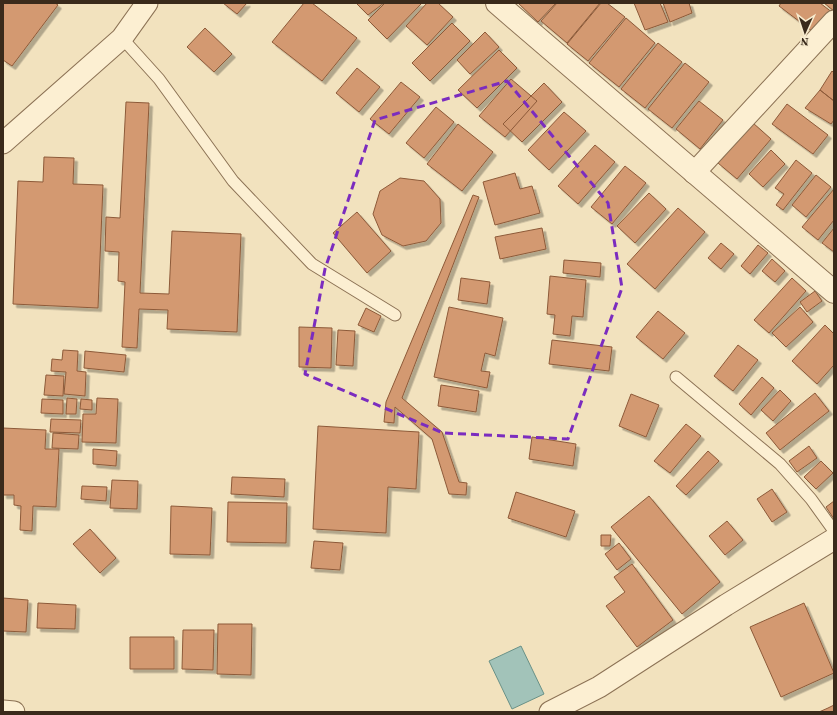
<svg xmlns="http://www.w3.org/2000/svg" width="837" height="715" font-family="'Source Serif 4',serif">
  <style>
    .water { fill: #a2c3b9; stroke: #699187 }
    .building { fill: #d39971; stroke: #8d5a39; filter: url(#shadow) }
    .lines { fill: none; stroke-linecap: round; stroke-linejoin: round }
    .service-casing { stroke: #8c7255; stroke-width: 13 }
    .minor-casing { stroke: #8c7255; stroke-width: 23 }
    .tertiary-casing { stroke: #8c7255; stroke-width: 24 }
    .service { stroke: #fcefd2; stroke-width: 11 }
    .minor { stroke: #fcefd2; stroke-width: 21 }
    .tertiary { stroke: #fcefd2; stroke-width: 22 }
    .marked { fill: none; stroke: #7b2cbf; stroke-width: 3; stroke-dasharray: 8 5; stroke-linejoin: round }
  </style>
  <defs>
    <filter id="shadow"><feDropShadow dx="3.5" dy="3.5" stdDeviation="0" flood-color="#0004"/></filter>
  </defs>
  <rect width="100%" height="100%" fill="#f2e2be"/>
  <path class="water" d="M521,646L544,694L512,709L489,661Z"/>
  <path class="building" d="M3,3H55L58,5L12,66L3,60Z
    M223,3H247L237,14Z
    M304,3H312L357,38L322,81L272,42Z
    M356,3H384L368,15Z
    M385,3H422L387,39L368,20Z
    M427,3H438L453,17L427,45L406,26Z
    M518,3H556L538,22Z
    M557,3H600L567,43L541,21Z
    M601,3H607L625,17L588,61L567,44Z
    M634,3H660L668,22L645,30Z
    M663,3H689L692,13L670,22Z
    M781,3H820L833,13L816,34L779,6Z
    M824,3H834V11Z
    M626,18L655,43L619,87L589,63Z
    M452,23L470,41L430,81L412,63Z
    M205,28L232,54L214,72L187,47Z
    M485,32L499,47L470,74L457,60Z
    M658,43L682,62L645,108L621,89Z
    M499,50L517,68L477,108L458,90Z
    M685,63L709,82L672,128L648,109Z
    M357,68L380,87L359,112L336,93Z
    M832,71L834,73V101L820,90Z
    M511,79L537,101L505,137L479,116Z
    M401,82L420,97L389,134L370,119Z
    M544,83L562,102L522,142L503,124Z
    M820,90L834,101V120L831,124L805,108Z
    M699,101L723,120L700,149L676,129Z
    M126,102L149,103L140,293L169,294L172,231L241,234L237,332L167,329L168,310L139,309L137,348L122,347L125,282L118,281L119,252L105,251L106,217L120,218Z
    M787,104L828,135L813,154L772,124Z
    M436,107L454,122L424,158L406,143Z
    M564,112L586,131L549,170L528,150Z
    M753,123L771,139L737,179L718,163Z
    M458,124L493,152L462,191L427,164Z
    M595,145L615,162L578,204L558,186Z
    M771,150L785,164L763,187L749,174Z
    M44,157L74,158L73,184L103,185L98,308L13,304L18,181L43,182Z
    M796,160L812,173L783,210L776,205L784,194L775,188Z
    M625,166L646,183L612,224L591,207Z
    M515,173L520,189L532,186L540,213L495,225L483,182Z
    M816,175L831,187L806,217L792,205Z
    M400,178L424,181L440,199L441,223L426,241L403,246L382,235L373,214L380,191Z
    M834,189V220L818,240L802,227Z
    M649,193L666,209L635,243L617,226Z
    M473,195L479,197L402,398L442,432L459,482L467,483L466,495L449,494L432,439L395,407L394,423L384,422L386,402Z
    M678,208L705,232L655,289L627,264Z
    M357,212L391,251L367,273L333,233Z
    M542,228L546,249L500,259L495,237Z
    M834,228V252L822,243Z
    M721,243L734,254L721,269L708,258Z
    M758,245L768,253L750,274L741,266Z
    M772,259L785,271L775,282L762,271Z
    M564,260L601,263L600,277L563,273Z
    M550,276L586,280L583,317L572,316L570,336L553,334L555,315L547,314Z
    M461,278L490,282L487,304L458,300Z
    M792,278L806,291L769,333L754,320Z
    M815,291L822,301L807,312L800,302Z
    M449,307L503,318L495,356L485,353L481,371L490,372L487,388L434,377Z
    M800,307L813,322L786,347L772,333Z
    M366,308L381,316L374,332L358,325Z
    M658,311L685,333L663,359L636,337Z
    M825,325L834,334V365L817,384L792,361Z
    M299,327L332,328L331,368L299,367Z
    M338,330L355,331L353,366L336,365Z
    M552,340L612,347L609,371L549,364Z
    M738,345L758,360L733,391L714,376Z
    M63,350L78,351L77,371L86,372L85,396L64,394L66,372L51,371L52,359L62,360Z
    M85,351L126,355L124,372L84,368Z
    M46,375L64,376L63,396L44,395Z
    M762,377L774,388L751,415L739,404Z
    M441,385L479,391L476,412L438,406Z
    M780,390L791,401L773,421L761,410Z
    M815,393L829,411L780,450L766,433Z
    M631,394L659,405L646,437L619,426Z
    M67,398L77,399L76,414H66Z
    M97,398L118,399L116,443L82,442L83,414H96Z
    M42,399L63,400V414L41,413Z
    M81,399L92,400V410L80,409Z
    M51,419L81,420L80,433L50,432Z
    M686,424L701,436L670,473L654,461Z
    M318,426L419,432L416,489L388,487L386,533L313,529Z
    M3,428L46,430L45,449H59L56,507L33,506L32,531L20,530L21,506L14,505V495H3Z
    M53,433L79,435L78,449L52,448Z
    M532,437L576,444L573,466L529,459Z
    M809,446L817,458L797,472L789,461Z
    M93,449L117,451L116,466L93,464Z
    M708,451L719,461L686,495L676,486Z
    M821,461L833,473L816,489L804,477Z
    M232,477L285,479L284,497L231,494Z
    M112,480L138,481L137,509L110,508Z
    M82,486L107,487L106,501L81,499Z
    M772,489L787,512L772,522L757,499Z
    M516,492L575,511L566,537L508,518Z
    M649,496L720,582L682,614L611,527Z
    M834,501V519L826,507Z
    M228,502L287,503L286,543L227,542Z
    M171,506L212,508L210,555L170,554Z
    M727,521L743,540L725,555L709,536Z
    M90,529L116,558L100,573L73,544Z
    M601,535H611L610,546H601Z
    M314,541L343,543L340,570L311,568Z
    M619,543L631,559L617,570L605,554Z
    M632,564L673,620L637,647L606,606L625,592L614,577Z
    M3,598L28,600L26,632L3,631Z
    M38,603L76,605L75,629L37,628Z
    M804,603L834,673L781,697L750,627Z
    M218,624H252L251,675L217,674Z
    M183,630H214L213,670L182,669Z
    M130,637H174V669H130Z
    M834,705V712H819L828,708Z"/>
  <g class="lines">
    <g class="service-casing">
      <path id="service" d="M122,38L159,79L233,181L312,264L395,315
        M676,377L780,464L811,499L834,531"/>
    </g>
    <g class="minor-casing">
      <path id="minor" d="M3,143L122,38L147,3
        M694,173L834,21
        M3,711L14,712
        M550,712L599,687L726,605L834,539"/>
    </g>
    <g class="tertiary-casing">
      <path id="tertiary" d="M497,3L834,292"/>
    </g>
    <use href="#service" class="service"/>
    <use href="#minor" class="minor"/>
    <use href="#tertiary" class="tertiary"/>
  </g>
  <path class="marked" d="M507,81L608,203L622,288L568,439L443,433L305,374L325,269L375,120Z"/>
  <rect width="837" height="715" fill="none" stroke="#3a2a1b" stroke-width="8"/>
  <g transform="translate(805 32) rotate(183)" stroke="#f8eccf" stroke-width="3" paint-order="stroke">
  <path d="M0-3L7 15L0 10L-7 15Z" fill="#3a2a1b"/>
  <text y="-6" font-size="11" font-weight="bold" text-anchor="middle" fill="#3a2a1b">N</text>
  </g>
</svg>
